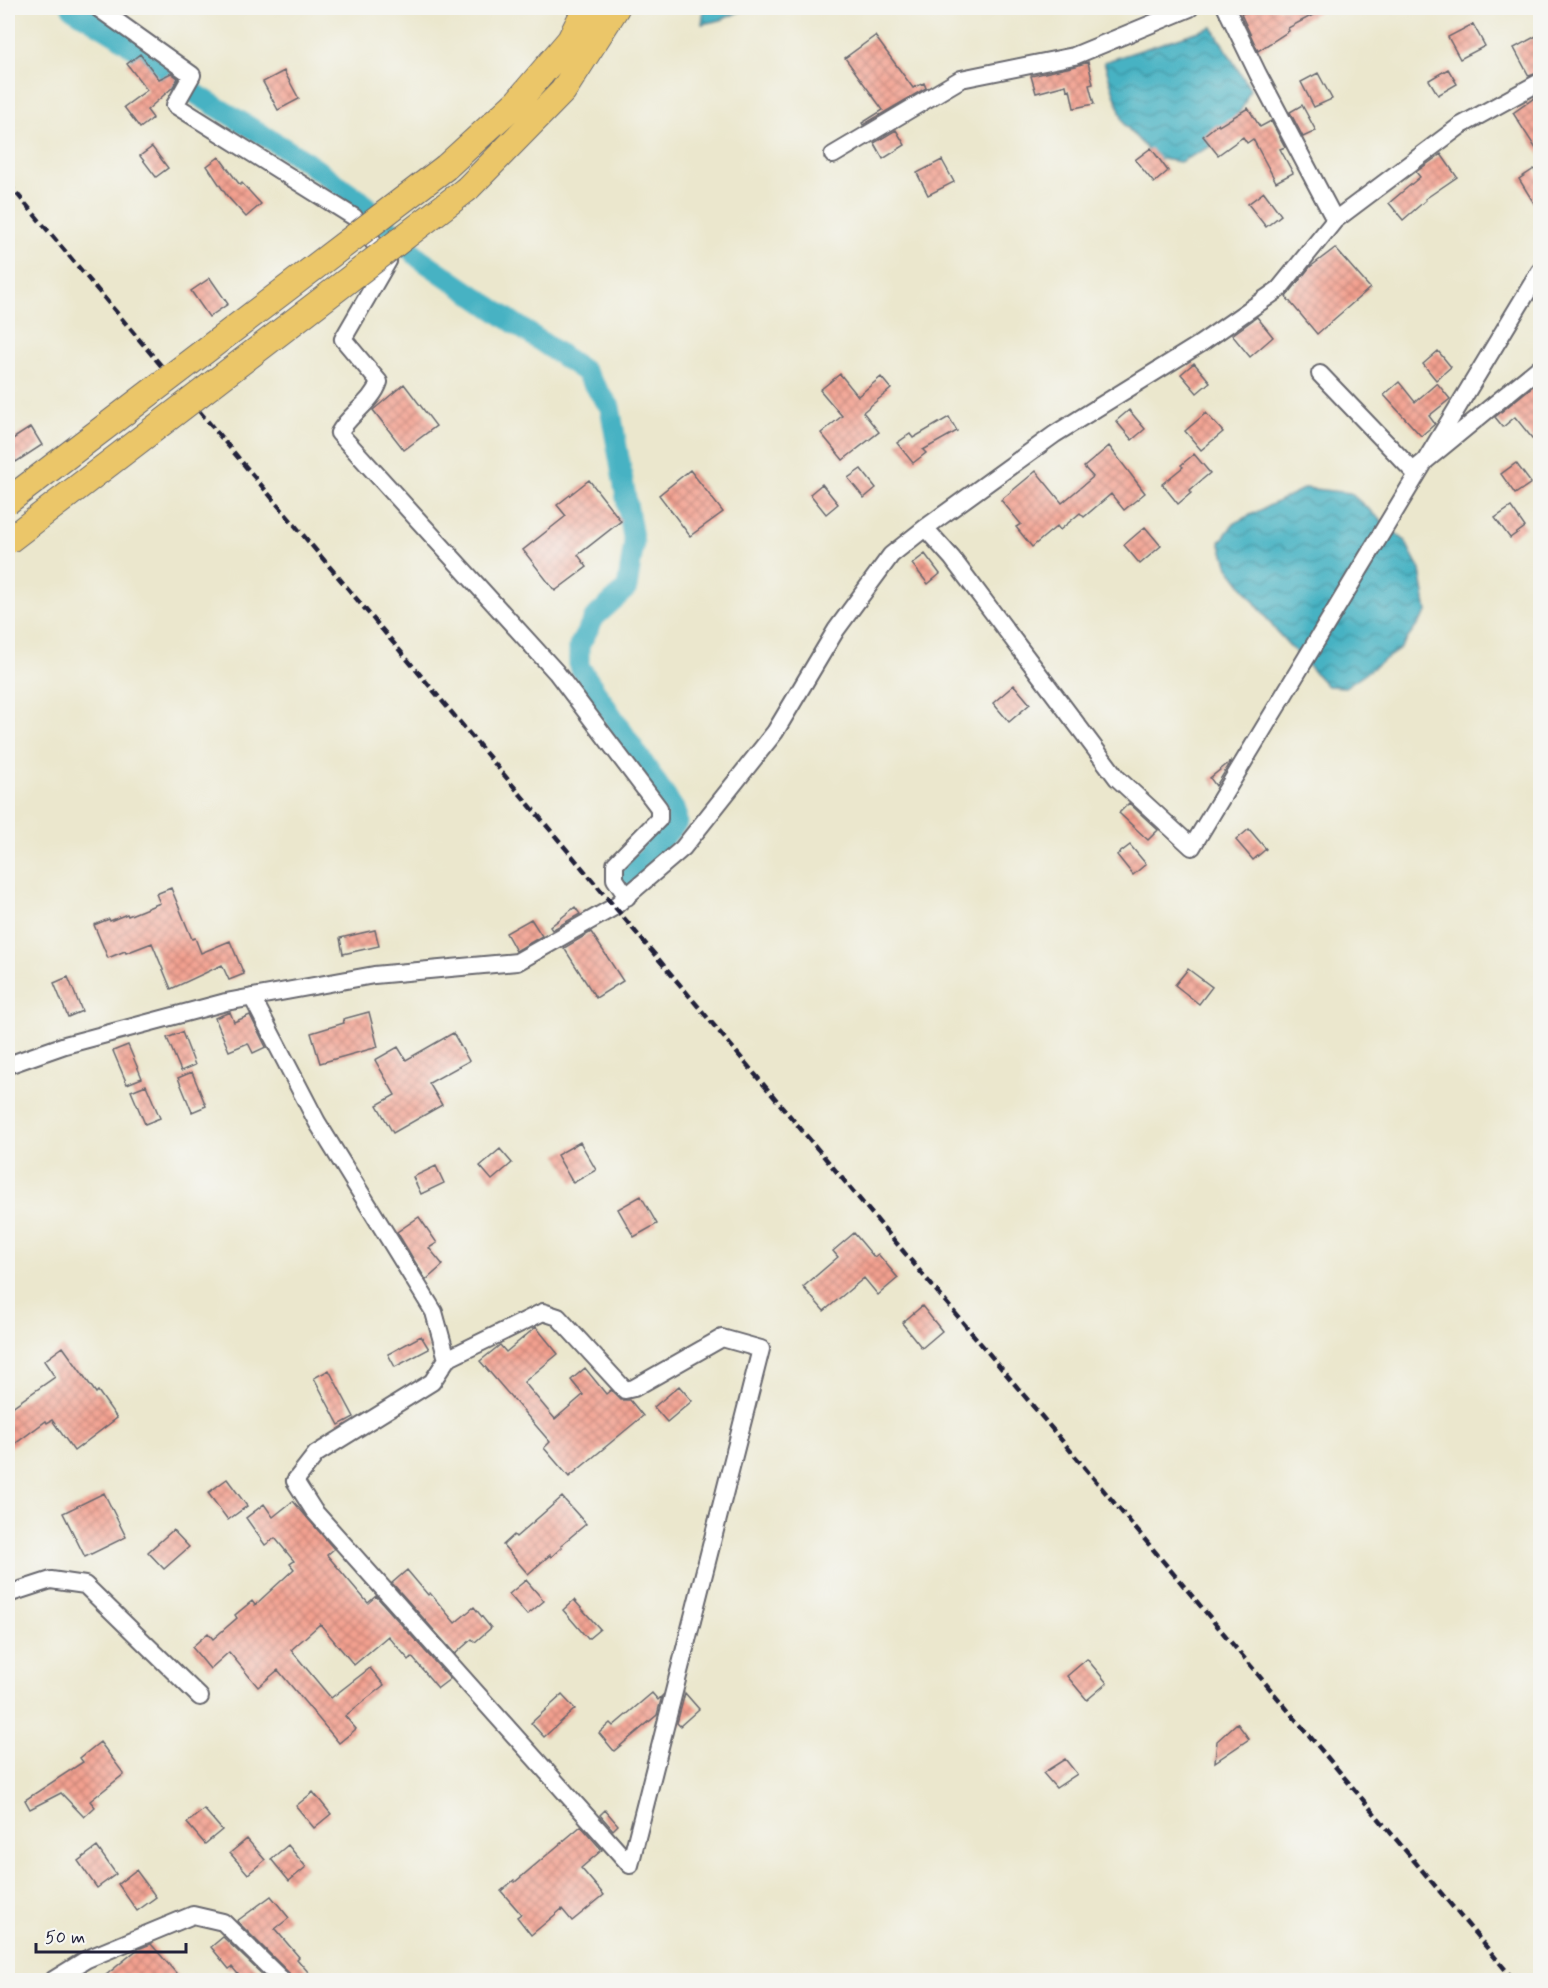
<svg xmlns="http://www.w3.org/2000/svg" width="1548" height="1988" font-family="Mynerve,sans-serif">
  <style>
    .water { fill: url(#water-waves); stroke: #346a7f; stroke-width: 1.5 }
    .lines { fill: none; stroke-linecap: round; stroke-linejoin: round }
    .canal { stroke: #46b2c3; stroke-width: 21 }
    .building { fill: url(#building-cross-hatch) }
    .street-casing { stroke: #68676e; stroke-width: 20 }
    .primary-casing { stroke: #68676e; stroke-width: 28 }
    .street { stroke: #fff; stroke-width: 16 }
    .primary { stroke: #ebc669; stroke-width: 26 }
    .rail { stroke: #22223b; stroke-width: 4.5; stroke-dasharray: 9 4.5; stroke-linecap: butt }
    .primary-bridge-casing { stroke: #68676e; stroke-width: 28; stroke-linecap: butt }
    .primary-bridge { stroke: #ebc669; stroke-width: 26 }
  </style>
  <defs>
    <pattern id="water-waves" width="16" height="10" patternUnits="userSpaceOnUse" patternTransform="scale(1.5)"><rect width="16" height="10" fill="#46b2c3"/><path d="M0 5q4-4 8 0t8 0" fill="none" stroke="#3a90a0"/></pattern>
    <pattern id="building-cross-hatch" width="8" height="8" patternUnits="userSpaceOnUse" patternTransform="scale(1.5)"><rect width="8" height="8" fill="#f3a08f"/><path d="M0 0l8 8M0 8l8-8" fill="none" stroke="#c48276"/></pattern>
  </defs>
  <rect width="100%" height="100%" fill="#f6f6f2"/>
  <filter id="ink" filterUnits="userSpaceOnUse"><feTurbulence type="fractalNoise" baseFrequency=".0167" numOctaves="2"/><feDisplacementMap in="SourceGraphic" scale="12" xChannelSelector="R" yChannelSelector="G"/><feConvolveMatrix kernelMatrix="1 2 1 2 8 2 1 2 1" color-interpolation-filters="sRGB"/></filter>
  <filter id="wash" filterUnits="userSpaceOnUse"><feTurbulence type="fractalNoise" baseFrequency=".008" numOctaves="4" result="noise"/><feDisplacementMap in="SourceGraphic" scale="24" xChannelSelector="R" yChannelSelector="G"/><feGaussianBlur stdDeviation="1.35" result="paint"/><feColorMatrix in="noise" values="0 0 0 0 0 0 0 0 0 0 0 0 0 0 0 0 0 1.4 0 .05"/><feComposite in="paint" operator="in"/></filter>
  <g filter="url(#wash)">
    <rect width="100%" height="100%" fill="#ebe7cd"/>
    <path class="water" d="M704,8H748L721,20L702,24Z
      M1212,27L1250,89L1244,105L1219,142L1180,162L1155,158L1124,124L1104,62Z
      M1305,488L1350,493L1405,541L1420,570L1427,612L1400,649L1345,687L1327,686L1277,632L1228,567L1220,542L1234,523Z"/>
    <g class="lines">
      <path class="canal" d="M72,8L118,36L199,96L302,159L360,200L419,258L584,371L610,407L634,543L627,588L595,617L579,646V666L676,812L677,823L630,875"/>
    </g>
    <g id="blocks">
      <path class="building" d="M1252,8H1326L1288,28L1289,31L1258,51L1241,14Z
        M1473,24L1485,46L1460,59L1448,37Z
        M1540,34V72L1529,76L1514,48Z
        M875,36L913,88L924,83L926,88L863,125L862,123L883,110L845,58Z
        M140,54L159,79L171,73L178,78L173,87L147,110L153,118L140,128L124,107L147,90L127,64Z
        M1088,62L1093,84L1089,85L1094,104L1074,108L1070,89L1067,90L1066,85L1036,93L1031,76L1076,66Z
        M1448,69L1457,84L1438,95L1429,80Z
        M284,71L299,99L278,110L263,82Z
        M1318,73L1332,99L1314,107L1301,82Z
        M1540,94V155L1513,113Z
        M1302,105L1316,131L1303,137L1290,112Z
        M1248,108L1260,127L1271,121L1285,147L1280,149L1293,173L1276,182L1253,139L1247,143L1243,137L1218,155L1203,136L1218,124L1219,126Z
        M896,130L905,145L883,159L874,143Z
        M152,147L168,168L156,177L140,156Z
        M1151,148L1168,171L1154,183L1135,160Z
        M1441,154L1457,177L1425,199L1426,200L1403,220L1389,203L1420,177L1416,172Z
        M219,157L240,185L242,183L261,204L246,217L227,196L207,166Z
        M942,160L954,182L928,195L917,173Z
        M1534,169L1540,180V213L1519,179Z
        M1264,192L1281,215L1266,227L1248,204Z
        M1335,248L1370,288L1317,334L1286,297L1310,267Z
        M210,278L228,304L209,317L191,291Z
        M1257,317L1273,337L1250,357L1232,335Z
        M1438,351L1451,367L1436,380L1423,364Z
        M1194,363L1210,382L1197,393L1181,374Z
        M840,374L858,396L881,377L891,389L863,412L879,432L843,460L821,433L842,416L820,390Z
        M1540,380V448L1515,417L1503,427L1495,417Z
        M1399,382L1415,402L1437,383L1450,399L1429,416L1435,424L1421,436L1384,395Z
        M404,384L436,426L404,450L373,410Z
        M1129,410L1145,429L1132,440L1116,421Z
        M1206,413L1223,432L1201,450L1185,431Z
        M949,417L957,431L923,450L926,453L913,463L897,443L910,434L913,438Z
        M31,427L42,445L16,462L8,448V442Z
        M1109,446L1145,493L1124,510L1111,494L1084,517L1080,513L1060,530L1057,526L1032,547L1016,527L1021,524L1001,500L1036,471L1062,503L1093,477L1084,467Z
        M1194,454L1210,473L1190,490L1191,493L1178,504L1162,484L1183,467L1181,465Z
        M1516,463L1531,483L1515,494L1501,474Z
        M861,469L876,488L864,498L848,478Z
        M690,470L723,512L690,536L659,495Z
        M589,480L621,521L578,555L587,567L555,591L523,550L566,516L557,505Z
        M822,484L838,504L826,514L810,494Z
        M1511,507L1525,527L1510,538L1495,518Z
        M1145,527L1161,546L1140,564L1124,545Z
        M925,554L940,574L928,584L912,564Z
        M1014,685L1030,704L1009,722L993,703Z
        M1231,761V762L1216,786L1210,778Z
        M1129,803L1158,830L1148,840L1119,813Z
        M1249,829L1266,849L1253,860L1236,840Z
        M1130,845L1146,864L1133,875L1117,855Z
        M171,888L192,939L195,938L201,953L230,941L244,974L229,980L222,965L171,989L152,943L126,953L125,951L108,958L94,925L109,919L110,921L127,914L128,916L160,903L156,894Z
        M575,907L580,914L552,930L550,927Z
        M531,919L542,936L516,951L506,933Z
        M375,930L379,946L343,954L340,938Z
        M591,932L623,981L596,998L564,948Z
        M1188,969L1212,987L1199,1004L1175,985Z
        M68,977L82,1011L68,1017L54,983Z
        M230,1012L234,1022L250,1015L266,1047L253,1053L248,1043L229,1051L215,1018Z
        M369,1012L378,1047L320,1063L311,1033L344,1023L343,1019Z
        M182,1032L195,1065L181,1071L167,1038Z
        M453,1033L469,1061L429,1083L442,1105L393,1133L377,1105L395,1095L375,1060L398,1047L406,1060Z
        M128,1045L142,1078L127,1084L113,1051Z
        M192,1072L206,1106L192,1112L178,1078Z
        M146,1085L160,1118L145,1124L131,1091Z
        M580,1142L596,1170L573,1183L557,1155Z
        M500,1149L512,1163L492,1180L480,1166Z
        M436,1166L444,1183L421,1194L413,1177Z
        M641,1196L657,1224L634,1237L618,1209Z
        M419,1217L437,1243L429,1248L443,1265L426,1280L397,1232Z
        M854,1233L874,1257L878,1254L898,1278L878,1295L864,1278L824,1311L803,1287L838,1257L833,1251Z
        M922,1306L942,1331L922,1348L902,1323Z
        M536,1327L558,1354L524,1382L555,1419L583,1395L571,1380L585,1368L606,1394L611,1390L621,1400H630L643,1416L569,1477L544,1448L550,1442L480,1361L500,1345L506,1352Z
        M421,1336L429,1349L395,1367L388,1354Z
        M63,1347L96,1393L98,1391L117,1418L74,1451L52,1420L47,1423L46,1421L8,1449V1410L55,1377L44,1361Z
        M329,1370L354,1417L339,1425L314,1378Z
        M679,1386L692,1401L667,1422L654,1407Z
        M227,1479L247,1506L228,1520L208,1493Z
        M104,1493L126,1537L85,1557L63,1513Z
        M562,1497L586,1524L561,1545L562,1547L551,1557L550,1555L528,1574L503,1545L514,1535L516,1537Z
        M293,1501L334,1549L327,1555L368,1603L376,1596L450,1679L438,1688L412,1657L409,1660L388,1636L354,1665L320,1624L291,1650L331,1698L370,1668L384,1685L345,1716L356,1729L339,1743L278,1670L258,1687L229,1652L210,1669L192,1647L208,1633L213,1639L237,1618L235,1615L252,1601L255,1605L294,1569L290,1564L294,1561L275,1538L265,1545L246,1518L264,1504L273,1517Z
        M173,1530L189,1547L164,1569L148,1552Z
        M407,1570L428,1595L430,1593L455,1623L474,1607L491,1628L475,1642L472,1639L455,1654L392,1583Z
        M526,1580L544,1601L527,1615L509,1594Z
        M574,1600L600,1629L588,1639L563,1610Z
        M1087,1659L1107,1683L1087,1700L1067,1676Z
        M652,1693L658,1700L662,1696L657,1715L614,1751L599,1733L610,1723L613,1726Z
        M685,1693L699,1709L680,1726L677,1723Z
        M562,1695L575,1709L544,1737L531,1723Z
        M1237,1723L1249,1739L1215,1762L1217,1741Z
        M100,1742L124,1774L90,1801L95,1807L84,1817L61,1793L30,1809L25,1800L83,1762L80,1758Z
        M1065,1759L1077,1774L1056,1788L1043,1773Z
        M313,1792L331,1814L314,1828L296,1806Z
        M204,1809L222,1830L205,1844L187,1823Z
        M605,1810L618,1825L613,1830L600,1815Z
        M581,1826L602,1850L581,1868L604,1895L572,1921L562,1909L531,1935L517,1917L521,1914L501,1891L514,1880L515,1882Z
        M247,1839L265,1860L248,1874L230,1853Z
        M288,1845L306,1867L289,1881L271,1859Z
        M97,1847L116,1874L97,1888L78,1861Z
        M136,1870L156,1897L137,1911L118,1884Z
        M271,1896L289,1918L275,1929L299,1957L297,1959L315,1980H292L289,1973L237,1921Z
        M223,1937L268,1980H243L232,1967L229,1969L211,1947Z
        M151,1944L182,1980H100L138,1949Z"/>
    </g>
  </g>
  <g filter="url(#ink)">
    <use href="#blocks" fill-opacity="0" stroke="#68676e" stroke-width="1.5"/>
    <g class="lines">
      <g class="street-casing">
        <path id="street" d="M98,8L192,75L175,105L354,217L388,261L343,339L379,382C372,403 349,414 339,433L556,672L659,808V819L615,864V879L627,897
          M1226,8L1258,74L1335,220
          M833,155L961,79L1074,56L1190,8
          M1320,374L1413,471L1540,367
          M925,528L952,558L1117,778L1192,847L1540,271
          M252,997L317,1122L434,1312L447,1359L432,1382L316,1454L295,1481L314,1511L630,1865
          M8,1065L65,1045L226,1002L374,975L517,962L614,907L683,848L775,732L836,630L891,555L925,528L1055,434L1200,344L1279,289L1335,220L1460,126L1540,82
          M447,1359L543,1312L558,1317L625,1390L634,1388L722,1338L761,1349L630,1865
          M8,1594L51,1580L85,1585L200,1697
          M53,1980L87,1959L193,1915L223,1922L282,1980"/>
      </g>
      <g class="primary-casing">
        <path id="primary" d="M446,167L518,101L570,40L586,8
          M467,189L563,91L616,8"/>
      </g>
      <use href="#street" class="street"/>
      <use href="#primary" class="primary"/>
      <path class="rail" d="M8,183L1514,1980"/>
      <g class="primary-bridge-casing">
        <path id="primary-bridge" d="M8,501L446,167
          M8,541L467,189"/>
      </g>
      <use href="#primary-bridge" class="primary-bridge"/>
    </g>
  </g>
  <rect width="1548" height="1988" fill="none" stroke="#f6f6f2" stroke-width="30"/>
  <path d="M36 1943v9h150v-9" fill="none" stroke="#22223b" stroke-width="3"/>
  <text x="45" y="1943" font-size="18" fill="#22223b" stroke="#f6f6f2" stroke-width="4.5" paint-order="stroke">50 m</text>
</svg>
